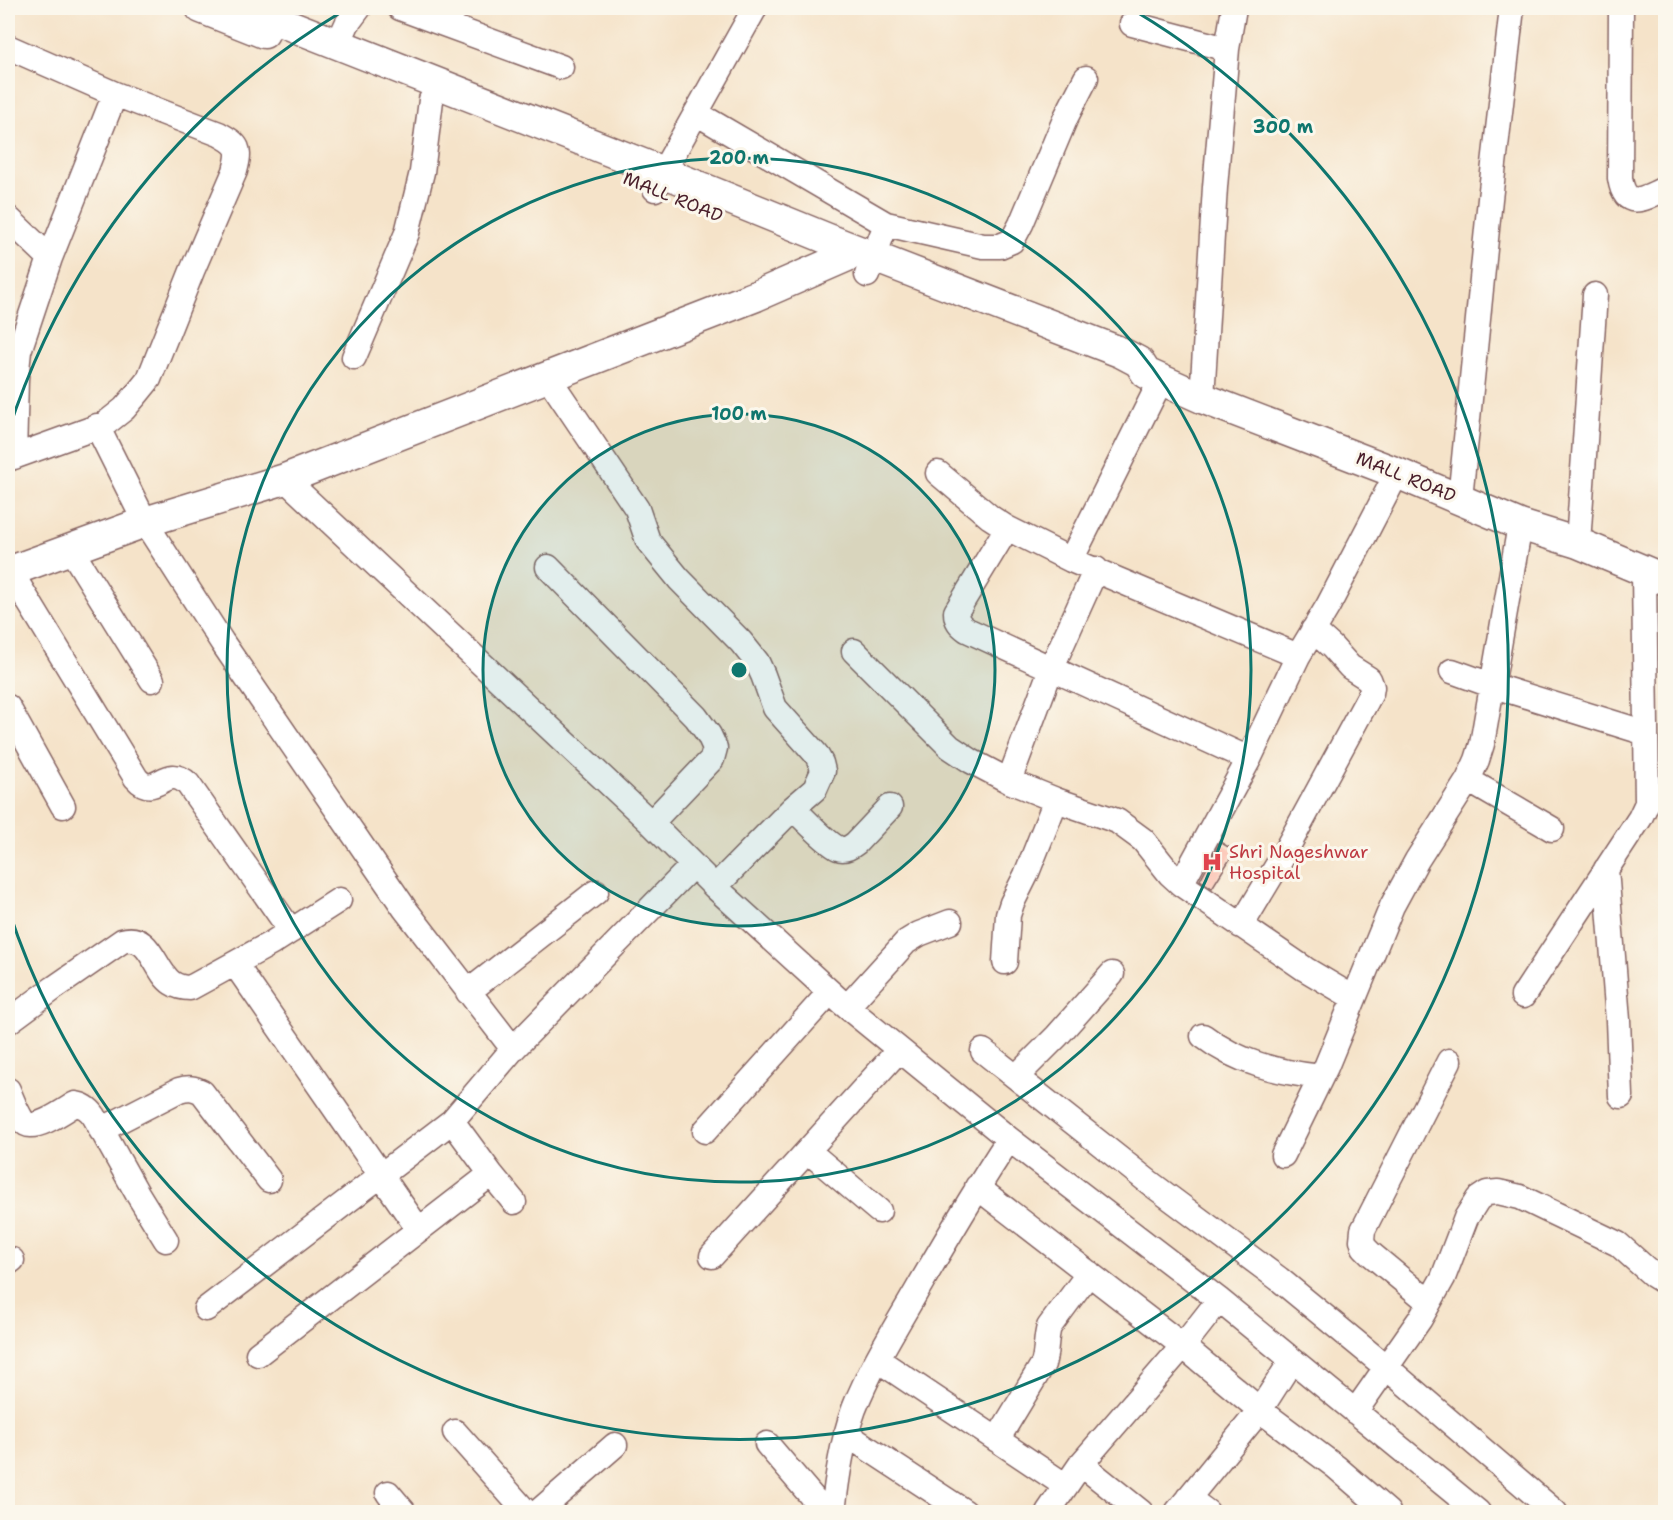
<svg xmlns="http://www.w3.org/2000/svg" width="1673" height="1520" font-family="'Shantell Sans',sans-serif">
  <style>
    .building { fill: #fcaa99 }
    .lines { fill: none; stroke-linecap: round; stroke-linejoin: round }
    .minor-casing { stroke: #866462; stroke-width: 27 }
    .major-casing { stroke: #866462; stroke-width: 33 }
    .minor { stroke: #fff; stroke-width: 24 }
    .major { stroke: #fff; stroke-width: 30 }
    .ring { fill: none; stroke: #0f766e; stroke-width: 3 }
    .labels { text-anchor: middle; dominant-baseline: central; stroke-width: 6; stroke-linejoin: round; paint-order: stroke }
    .street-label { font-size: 18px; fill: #4a1f2b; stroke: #fbf7ec }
    .health-label { font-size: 18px; fill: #be3a42; stroke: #fbf7ec; text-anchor: start }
    .centre { fill: #0f766e; stroke: #fbf7ec; stroke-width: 3 }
    .ring-label { font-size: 18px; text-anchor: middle; font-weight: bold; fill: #0f766e; stroke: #fbf7ec; stroke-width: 6; stroke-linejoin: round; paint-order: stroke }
  </style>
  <rect width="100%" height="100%" fill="#fbf7ec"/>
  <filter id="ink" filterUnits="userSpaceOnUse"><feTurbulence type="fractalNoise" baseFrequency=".0167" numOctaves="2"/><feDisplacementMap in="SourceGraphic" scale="12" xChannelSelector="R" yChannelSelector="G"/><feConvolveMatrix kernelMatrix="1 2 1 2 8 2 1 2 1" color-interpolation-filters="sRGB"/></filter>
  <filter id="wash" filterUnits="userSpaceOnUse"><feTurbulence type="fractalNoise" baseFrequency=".008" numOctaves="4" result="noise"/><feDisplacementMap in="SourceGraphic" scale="24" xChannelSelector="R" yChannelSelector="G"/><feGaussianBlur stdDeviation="1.35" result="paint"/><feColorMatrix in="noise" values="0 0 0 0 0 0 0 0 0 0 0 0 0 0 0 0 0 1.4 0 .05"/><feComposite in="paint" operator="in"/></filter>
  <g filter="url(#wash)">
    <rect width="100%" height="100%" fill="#f5e3c9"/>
    <g id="blocks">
      <path class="building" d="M1220,842L1235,851L1212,888L1200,880Z"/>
    </g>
  </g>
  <g filter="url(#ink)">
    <use href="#blocks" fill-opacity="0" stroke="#866462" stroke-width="1.5"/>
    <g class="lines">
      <g class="minor-casing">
        <path id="minor" d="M400,8L561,67
          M1621,8L1620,178C1625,211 1644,199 1666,188
          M1132,24L1227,49
          M338,44L347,24L359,8
          M8,47L115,94L219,134C239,145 241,148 235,171L192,271L149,379L136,395L124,409L105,424L8,459
          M696,113L886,224L983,246H1000L1012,241L1021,224L1066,117L1086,78
          M655,189L663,172L755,8
          M8,218L50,258
          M867,275L886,224
          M354,357L407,233L422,172L431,100
          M548,377L637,509L648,541L679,579L741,642L757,662L763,675L775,708L816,754L821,763L823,771L815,789L793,808L715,887
          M1202,398L1215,187L1227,49L1234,8
          M97,426L145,522L222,642L405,909L513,1049
          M14,457L16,379L19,351L50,258L115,94
          M938,473L990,517L1007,528L1071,560L1298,656
          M285,479L651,823L715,887L841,1002L1009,1139L1219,1300L1478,1512
          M1460,499L1490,199L1512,8
          M1007,528L956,612C956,621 960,625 967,630L1249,759
          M1578,543L1595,295
          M70,548L152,680
          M1071,560L1161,380
          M548,567L696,717L709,735L715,748L712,759L651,823
          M10,571L136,778C156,801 165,762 188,784L291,931
          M854,651L950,747L971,761L1009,781L1056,800L1117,821L1143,840L1170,874L1181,884L1305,969L1354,998
          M1452,671L1491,685L1646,733
          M8,707L63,806
          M1468,780L1552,829
          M1009,781L1051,669L1096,569
          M793,808C802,817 828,844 838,848C845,851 851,847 856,843L890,807
          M1606,869L1618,1020L1621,1096
          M1181,884L1249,759L1298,656L1328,606L1397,473
          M1241,926L1280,861L1371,693L1372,687L1369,679L1350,667L1332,647L1313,630
          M1005,962L1008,915L1012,903L1026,875L1056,800
          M235,964L419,1230
          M468,992L596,892
          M1523,996L1640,818L1647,803L1644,572
          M847,1007L906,942L919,934L950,922
          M8,1022L54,988L122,941C151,932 154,971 172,983C178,987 183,988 190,988L272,943L339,900
          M1203,1036C1238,1063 1278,1072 1321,1077
          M983,1051L1150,1183L1279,1279L1386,1367L1555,1512
          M1016,1077L1057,1036L1112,974
          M8,1090C11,1097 20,1121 26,1124C37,1130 65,1110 75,1104C84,1105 89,1109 94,1116L137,1193L166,1240
          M452,1121L491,1174L514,1202
          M101,1130L179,1090C189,1087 194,1088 202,1092L269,1180
          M705,1131L830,992
          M808,1151L879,1211
          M1283,1155L1326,1067L1392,906L1417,860L1468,780L1477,760L1482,744L1520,525
          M977,1187L1183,1346L1260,1410L1336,1467L1388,1512
          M712,1256L899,1050
          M8,1263L12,1260
          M1429,1302L1371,1254L1364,1247L1362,1240L1363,1230L1449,1061
          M206,1309L452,1121L513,1049L693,865
          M258,1354L491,1174
          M878,1360L1066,1486
          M1355,1412L1420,1319L1443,1278L1466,1218L1478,1199L1487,1193L1498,1192L1520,1197L1618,1244L1653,1275L1666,1283
          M455,1432L526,1512
          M846,1434L965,1512
          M997,1440L1043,1364C1047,1352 1045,1340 1049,1327L1089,1273
          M767,1444L825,1512
          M1081,1464L1141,1512
          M388,1493L404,1512
          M1188,1498L1207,1512
          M538,1512L615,1445
          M833,1512C837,1478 842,1442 854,1409C870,1368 894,1330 916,1292C946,1240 976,1189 1009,1139
          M1048,1512L1081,1464L1183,1346L1219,1300
          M1177,1512L1260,1410L1292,1360"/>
      </g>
      <g class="major-casing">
        <path id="major" d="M201,8L264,33
          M246,8L663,172L843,245L1120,352L1139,362L1146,373L1202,398L1397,473L1520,525L1578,543L1666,580
          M8,572L145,522L285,479L756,296L859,251"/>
      </g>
      <use href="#minor" class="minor"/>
      <use href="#major" class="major"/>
    </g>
  </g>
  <circle cx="739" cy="670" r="256" fill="#0f766e" fill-opacity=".12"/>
  <g class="ring">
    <circle cx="739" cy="670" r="256"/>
    <circle cx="739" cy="670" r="512"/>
    <path d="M8 432A769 769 0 0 1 343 11M1135 11A769 769 0 1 1 8 908"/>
  </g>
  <defs>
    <g id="hospital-bare" transform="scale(1.62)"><path d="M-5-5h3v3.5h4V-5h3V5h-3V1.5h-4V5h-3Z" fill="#e0444e" stroke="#fbf7ec" stroke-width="2.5" paint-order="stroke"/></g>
  </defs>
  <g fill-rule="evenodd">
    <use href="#hospital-bare" x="1212" y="862"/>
  </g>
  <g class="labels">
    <g class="street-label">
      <text transform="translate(673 197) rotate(22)">MALL ROAD</text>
      <text transform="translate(1406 477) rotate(22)">MALL ROAD</text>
    </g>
    <g class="health-label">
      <text x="1229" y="852">Shri Nageshwar<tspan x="1229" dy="21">Hospital</tspan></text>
    </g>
  </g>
  <circle cx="739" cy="670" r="9" class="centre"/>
  <g class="ring-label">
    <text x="1283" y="133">300 m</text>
    <text x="739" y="164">200 m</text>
    <text x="739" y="420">100 m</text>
  </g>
  <rect width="1673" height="1520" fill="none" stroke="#fbf7ec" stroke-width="30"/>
</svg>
